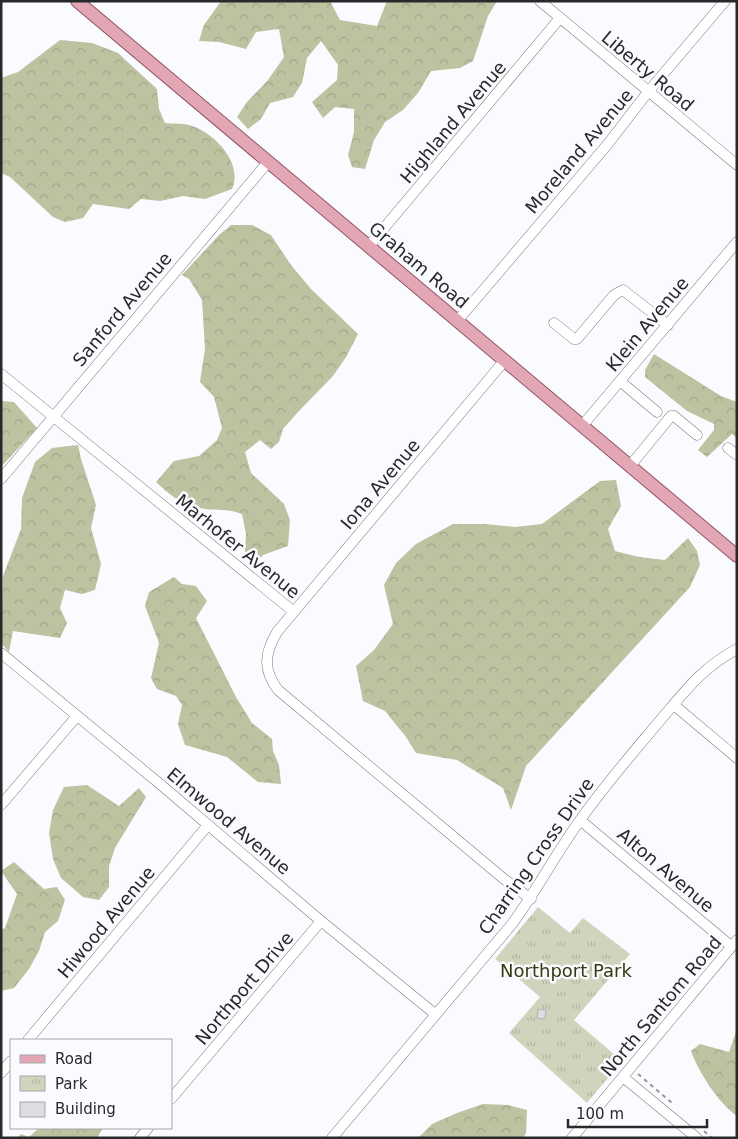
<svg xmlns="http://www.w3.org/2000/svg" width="738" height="1139" font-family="'DejaVu Sans',sans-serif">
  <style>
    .forest { fill: url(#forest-crowns) }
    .park { fill: url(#park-tufts) }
    .building { fill: #dddde1; stroke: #b2b2b6 }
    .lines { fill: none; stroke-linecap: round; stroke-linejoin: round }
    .minor-casing { stroke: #787a7d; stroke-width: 11 }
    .major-casing { stroke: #945364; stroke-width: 14 }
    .path { stroke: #959698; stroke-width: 2; stroke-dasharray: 4 4; stroke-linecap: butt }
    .minor { stroke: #fff; stroke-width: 10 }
    .major { stroke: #e2a6b5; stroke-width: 12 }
    .labels { text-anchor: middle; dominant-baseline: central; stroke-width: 5; stroke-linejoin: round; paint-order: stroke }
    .street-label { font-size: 18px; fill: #28292a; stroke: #f9fbfe }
    .park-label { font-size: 18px; fill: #363a0f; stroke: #f9fbfe }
  </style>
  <defs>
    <pattern id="forest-crowns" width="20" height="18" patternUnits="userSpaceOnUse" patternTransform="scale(1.25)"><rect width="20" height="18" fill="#bec2a0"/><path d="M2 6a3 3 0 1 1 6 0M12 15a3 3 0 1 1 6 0" fill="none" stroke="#a3a78a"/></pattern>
    <pattern id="park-tufts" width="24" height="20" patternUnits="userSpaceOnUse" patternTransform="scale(1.25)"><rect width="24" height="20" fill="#d1d4bd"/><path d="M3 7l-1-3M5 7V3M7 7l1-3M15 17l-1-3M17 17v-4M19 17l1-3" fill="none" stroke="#b3b6a3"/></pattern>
  </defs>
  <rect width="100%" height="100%" fill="#f9fbfe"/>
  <path class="forest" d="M221,1H330L340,20L377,26L387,1H497L488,16L473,61L460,68L431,71L418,93L403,110L385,122L374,140L365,169L352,167L348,155L354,132V109L335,107L323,118L312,102L337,80L338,65L321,41L307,58L302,83L293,97L270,103L261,119L248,129L237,117L247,102L268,80L284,57L279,29L256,32L246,49L219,42L199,41L204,25Z
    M60,40L92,43L118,53L157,89L159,109L165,123C173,124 182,123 189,125C213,131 244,163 232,189L205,199L183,196L160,201L141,199L129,209L93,204L83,218L65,222L53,217L10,177L1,173V78L18,72Z
    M231,225H252L271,235L291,265L311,289L358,334L346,357L333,376L298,412L283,429L279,442L271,449L260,440L245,452L251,473L284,504L290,520L288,546L263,555L254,567L245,552L246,534L242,514C224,507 212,512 196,507C179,503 168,493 156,482L174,461L199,456L217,440L222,428L214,397L200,382L205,349L202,300L189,279L182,275L219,235Z
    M654,354L721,396L737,402V438L732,434L707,457L698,450L714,430V424L687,411L645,377V370Z
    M1,401L14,402L37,428L1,467Z
    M78,445L81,459L96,505L91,528L101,564L95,590L82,594L65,590L60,608L67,623L60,638L13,631L9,652L1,643L3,576L21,529L22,498L35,462L52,448Z
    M616,480L621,506L608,529L615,551L639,557L665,560L688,538L697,551L700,565L690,587L526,766L511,810L503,788L457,760L416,753L406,737L385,711L363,701L356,666L374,650L393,624L384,585L396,563L416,544L453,524H485L515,527L542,524L600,481Z
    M174,577L182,584L196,586L207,601L196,618L236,697L252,723L272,739L273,751L279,765L281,784L258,782L227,757L185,745L178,724L182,705L176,696L157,689L151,678L159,643L145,606L149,592Z
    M87,785L119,806L139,788L146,797L115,848L109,866V887L99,900L83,897L61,878L53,859L49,833L53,810L64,787Z
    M14,862L44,889L57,887L65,900L58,921L45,932L39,951L29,969L14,988L1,991V930L5,928L17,894L1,871Z
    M737,1029V1116C719,1104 698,1071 691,1051L700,1044L729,1052Z
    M483,1104L508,1105L527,1110L526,1133L523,1138H418L432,1124L457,1113Z
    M39,1128H103L97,1138H17L21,1134L29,1137Z"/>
  <path class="park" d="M538,907L570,933L583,918L630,954L574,1020L622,1061L587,1103L509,1033L540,997L495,959Z"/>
  <path class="building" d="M538,1009L546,1010L545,1019L537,1018Z"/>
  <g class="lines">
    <g class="minor-casing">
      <path id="minor" d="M540,1L737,165
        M369,246L560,18
        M458,320L607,145L648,92L725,1
        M554,323L574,339H577L614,295L623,290L668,325
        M505,360L277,632C264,654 263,670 278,690L504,879L531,899
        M1,374L294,612
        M621,382L657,412
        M582,426L737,242
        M728,448L737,455
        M630,466L671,416H674L697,435
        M1,479L268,162
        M1,653L160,784L321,921L435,1014
        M674,705L737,758
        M1,805L77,716
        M580,820L731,946
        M28,1040L208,825
        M1,1073L11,1061
        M623,1077L697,1138
        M171,1099L321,921
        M140,1138L148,1128
        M332,1138L512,924C537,890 556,853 581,819C604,786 631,755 657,724C683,694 701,668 737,649
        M572,1138L737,940"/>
    </g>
    <g class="major-casing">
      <path id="major" d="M77,1L737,556"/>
    </g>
    <path class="path" d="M638,1074L672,1103
      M704,1131L712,1138"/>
    <use href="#minor" class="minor"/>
    <use href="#major" class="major"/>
  </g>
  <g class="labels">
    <g class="street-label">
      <text transform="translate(648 71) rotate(40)">Liberty Road</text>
      <text transform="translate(453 122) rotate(-50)">Highland Avenue</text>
      <text transform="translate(579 151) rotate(-50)">Moreland Avenue</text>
      <text transform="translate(419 265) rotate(40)">Graham Road</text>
      <text transform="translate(122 309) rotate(-50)">Sanford Avenue</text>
      <text transform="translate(647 324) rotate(-50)">Klein Avenue</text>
      <text transform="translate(380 484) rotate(-50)">Iona Avenue</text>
      <text transform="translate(238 546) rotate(39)">Marhofer Avenue</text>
      <text transform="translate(229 821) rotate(40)">Elmwood Avenue</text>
      <text transform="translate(536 856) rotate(-55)">Charring Cross Drive</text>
      <text transform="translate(666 870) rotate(40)">Alton Avenue</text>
      <text transform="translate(106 922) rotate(-50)">Hiwood Avenue</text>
      <text transform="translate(244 988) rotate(-50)">Northport Drive</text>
      <text transform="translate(661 1006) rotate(-50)">North Santom Road</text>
    </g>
    <g class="park-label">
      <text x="566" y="970">Northport Park</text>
    </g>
  </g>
  <rect width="738" height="1139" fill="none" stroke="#28292a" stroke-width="5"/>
  <rect x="10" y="1039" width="162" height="90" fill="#f9fbfe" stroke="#a5a7a9"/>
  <rect x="20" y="1055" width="25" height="8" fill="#e2a6b5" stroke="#a5a7a9"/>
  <text x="55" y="1064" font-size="15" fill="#28292a">Road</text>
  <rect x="20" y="1076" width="25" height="15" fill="url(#park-tufts)" stroke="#a5a7a9"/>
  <text x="55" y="1089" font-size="15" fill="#28292a">Park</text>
  <rect x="20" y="1102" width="25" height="15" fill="#dddde1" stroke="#a5a7a9"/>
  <text x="55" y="1114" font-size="15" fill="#28292a">Building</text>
  <path d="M568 1119v8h139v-8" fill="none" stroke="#28292a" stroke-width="2.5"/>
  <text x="576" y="1119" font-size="15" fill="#28292a" stroke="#f9fbfe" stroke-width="4" paint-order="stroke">100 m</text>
</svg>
